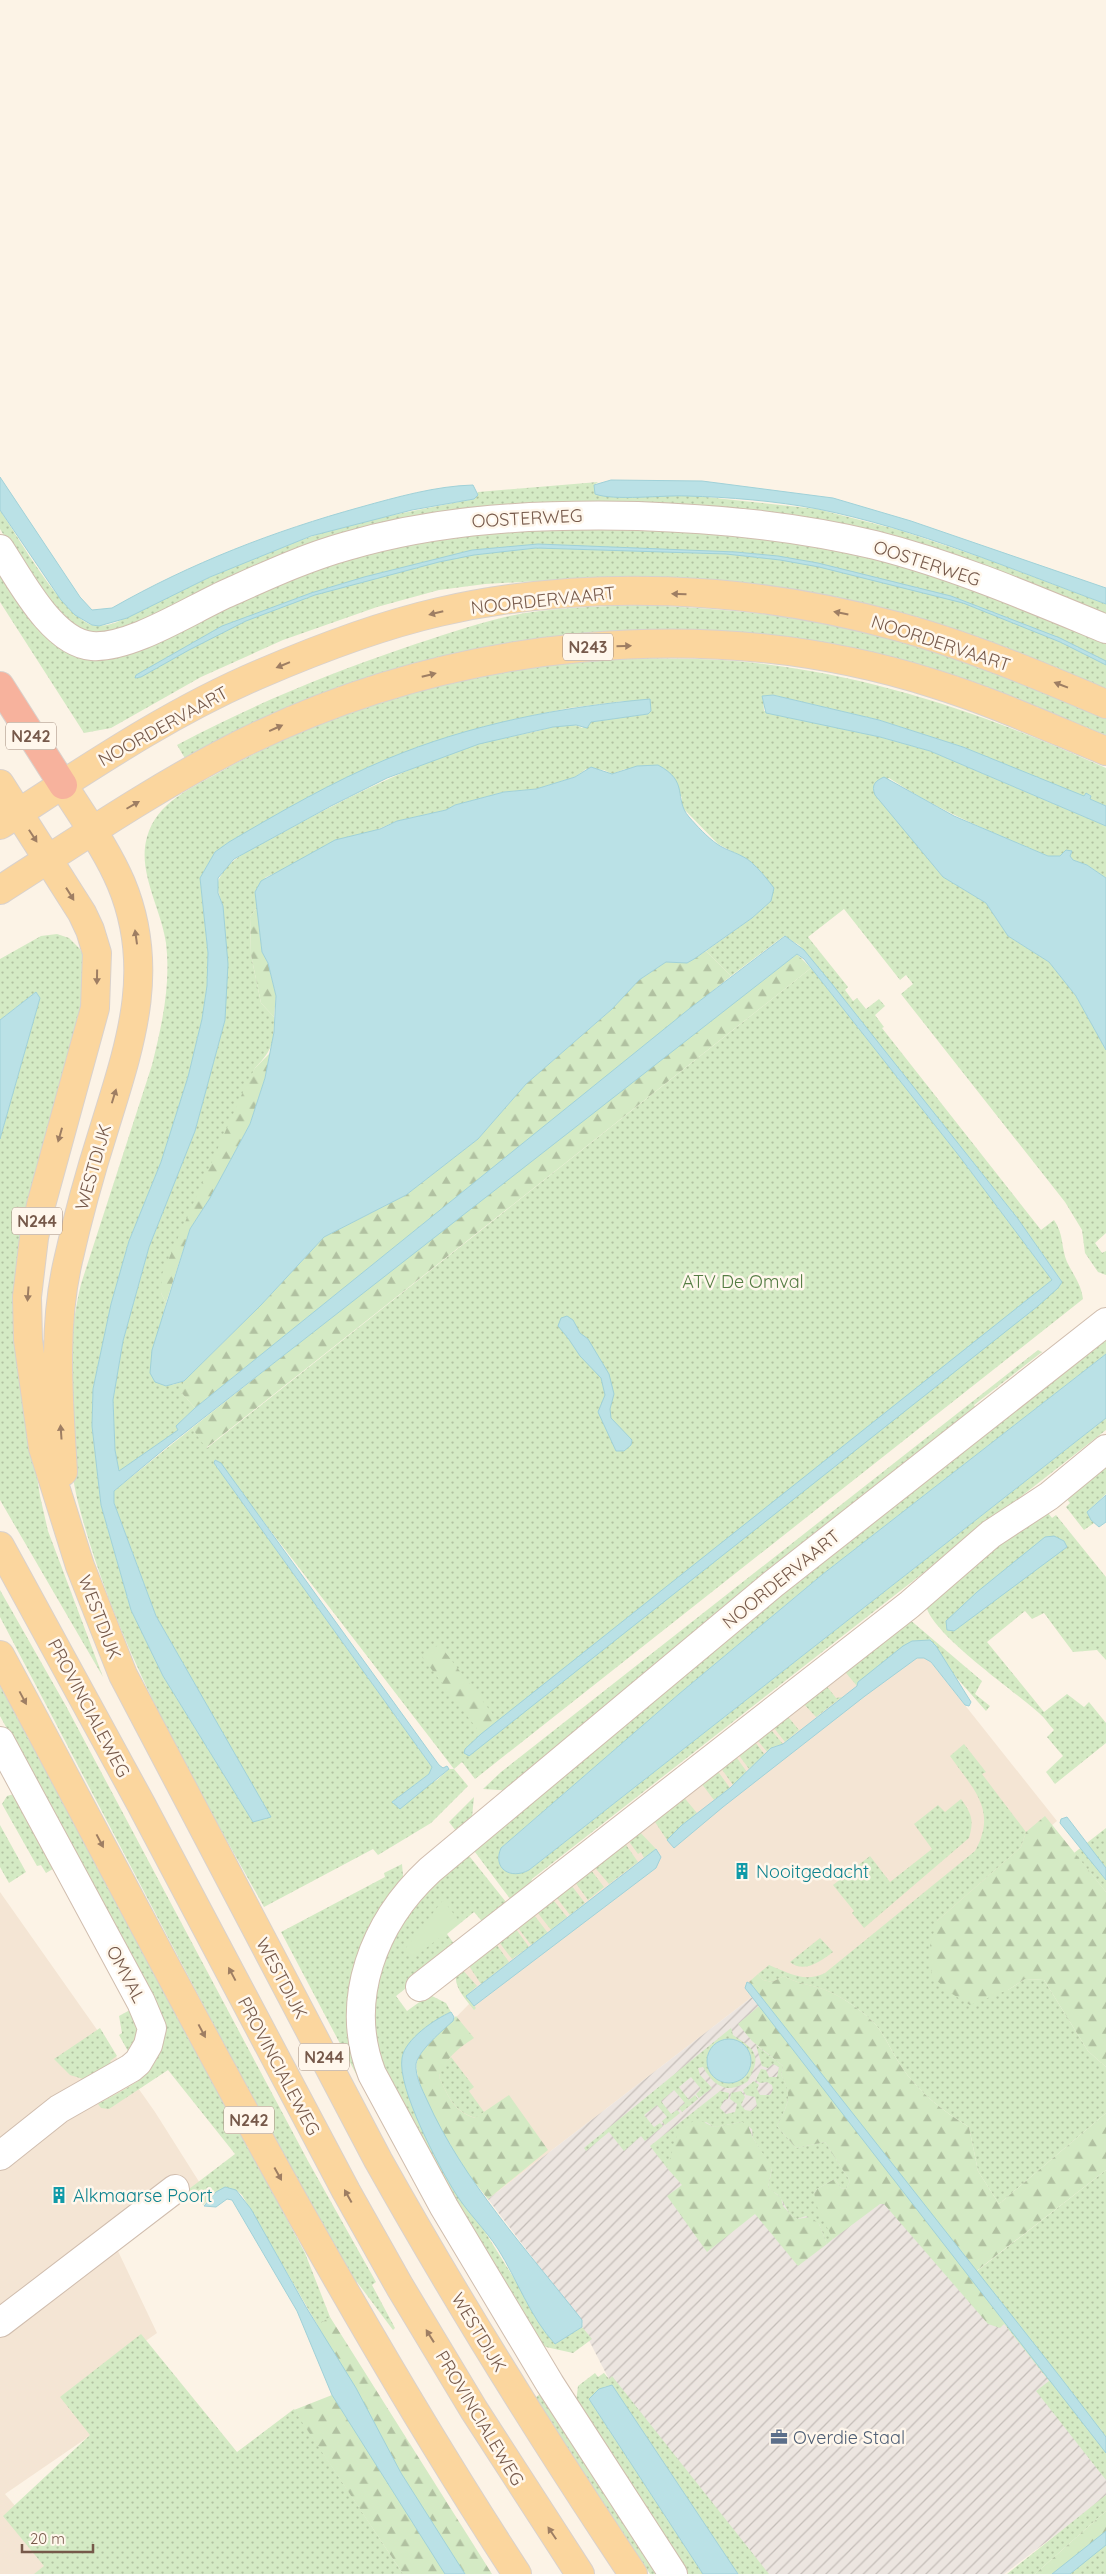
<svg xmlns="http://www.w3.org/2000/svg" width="1106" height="2574" font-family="Quicksand,sans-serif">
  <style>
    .residential { fill: #f4e5d4 }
    .industrial { fill: url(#industrial-furrows) }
    .grass { fill: url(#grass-dots); fill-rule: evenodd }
    .forest { fill: url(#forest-firs) }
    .park { fill: #d4eac4 }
    .water { fill: #bae1e6; stroke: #a0d1d8 }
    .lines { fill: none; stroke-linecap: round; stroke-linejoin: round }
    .minor-casing { stroke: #d0bdae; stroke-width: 30 }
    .major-casing { stroke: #d9d1cc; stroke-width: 30 }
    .highway-casing { stroke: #d9d1cc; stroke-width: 30 }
    .minor { stroke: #fff; stroke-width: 28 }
    .major { stroke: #fbd69e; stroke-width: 28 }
    .highway { stroke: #f7b29d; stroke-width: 28 }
    .oneway { fill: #9e7e63 }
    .labels { text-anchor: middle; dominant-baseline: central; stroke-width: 5; stroke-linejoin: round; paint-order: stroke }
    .shield { fill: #fff7ec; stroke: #9f887b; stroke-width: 1 }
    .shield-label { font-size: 16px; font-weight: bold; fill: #76594a }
    .street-label { font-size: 18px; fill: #76594a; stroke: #fff7ec }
    .park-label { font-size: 18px; fill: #547c42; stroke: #fff7ec }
    .culture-label { font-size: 18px; fill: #0d838f; stroke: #fff7ec; text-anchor: start }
    .service-label { font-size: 18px; fill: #4e5e75; stroke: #fff7ec; text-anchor: start }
  </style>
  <defs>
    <pattern id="industrial-furrows" width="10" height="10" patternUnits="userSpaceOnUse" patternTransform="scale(1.25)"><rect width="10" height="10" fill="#ece5e0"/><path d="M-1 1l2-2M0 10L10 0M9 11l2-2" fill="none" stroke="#c4bdb8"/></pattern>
    <pattern id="grass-dots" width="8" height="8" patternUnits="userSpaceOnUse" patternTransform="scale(1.25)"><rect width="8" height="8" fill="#d4eac4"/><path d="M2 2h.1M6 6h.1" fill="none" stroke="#b1c1a1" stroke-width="1.8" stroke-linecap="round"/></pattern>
    <pattern id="forest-firs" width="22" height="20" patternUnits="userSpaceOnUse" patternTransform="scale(1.25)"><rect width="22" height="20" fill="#d4eac4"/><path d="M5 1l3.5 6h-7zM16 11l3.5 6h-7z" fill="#b1c1a1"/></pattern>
  </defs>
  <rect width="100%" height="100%" fill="#fcf3e6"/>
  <path class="residential" d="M899,1622L1057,1821L794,2043L756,1994L488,2199L455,2157L421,2053L470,2003L456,1976Z
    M0,1892L155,2112L203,2188L117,2249L157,2333L71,2393L91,2435L5,2494L59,2557L48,2574H0Z"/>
  <path class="industrial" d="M756,1994L1106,2453V2497L1004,2574H738L612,2385L582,2327L583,2324L488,2199Z"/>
  <path class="grass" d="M598,482L594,485L817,509L899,530L989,560L1106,604V619L913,546L482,509L119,635H80L35,585L0,529V510C18,537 63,616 92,625C100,627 107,625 115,623C179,591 242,560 310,537C363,519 419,510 474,499L478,492Z
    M586,526L750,532L909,565L1106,640V688L1086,682L961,632L911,616L855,602L670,580L575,579L485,584L439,590L377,607L283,640L201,677L111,728L84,733L0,602V563L62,646L427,535Z
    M637,605C728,608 817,617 904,642C973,661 1040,691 1106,719V735L1020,702L676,631H637L586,633L503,644L415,664L372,677L305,701L186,760L177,745C250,706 325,675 404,648C437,637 471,625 505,617C548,607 594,607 637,605Z
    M639,658C678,659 717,658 756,663C880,677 992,717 1106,768V806L1089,799L1091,795L1086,794L1084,797L963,747L879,720L773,695L763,697L764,711L880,737L930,751L1106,826V878L1087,865L1073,860L1070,856L1072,851L1060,856H1048C993,833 939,811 889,778L873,790L943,877L986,903L1008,936L1049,962L1076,996L1106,1050V1233L1095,1243L1102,1253L1106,1251V1275L1098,1272L1085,1253L1082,1230L1065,1202L901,994L913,984L906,975L900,980L844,909L808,937L848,987L845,990L853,1001L857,998L866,1009L879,999L885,1006L875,1015L884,1027L882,1028L1041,1230L1054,1220C1064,1234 1061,1248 1067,1262C1074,1276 1081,1284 1083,1299L475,1779L462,1762L454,1769L468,1786L431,1823L378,1855L373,1849L264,1907C192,1778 117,1650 79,1506C62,1444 66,1346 81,1284L152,1065C162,1025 171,984 166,943C161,908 137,872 147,837C157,802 190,789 220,772C314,719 420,686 527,668C564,662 602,661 639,658ZM624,701L648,714L590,722L582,728C570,720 547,729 534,732C515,736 496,739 478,744C407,767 342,800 278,835C258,846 231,856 220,877C215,885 220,897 223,906L225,1020L195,1131L149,1247L123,1341L113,1400L115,1450L119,1472L178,1430L176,1426L195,1408L181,1392L184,1381L172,1385L151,1362L166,1303L161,1293L255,1068C273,1049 274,1043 274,1017L261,1003L251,955L250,917L257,907L255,892L266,877L397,821L446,810L455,805L504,792L536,789L575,777L586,769L604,770L612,774L625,769L682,797L681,806L718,844L750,861L771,901L752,918L706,951L731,976L784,936L799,945L1018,1219L1062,1282L1058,1288L960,1157L811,968L207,1448L192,1428L114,1491V1503L156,1616L270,1816L253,1822L163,1676L131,1610L101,1505L92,1426L93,1389L111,1304L129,1241L161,1162L188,1077L202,1019L207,986L208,953L200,878L215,852L511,720L569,708ZM214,1460H216L454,1769H449L437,1780L392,1802L429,1774L432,1767L214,1463Z
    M57,934L69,938L80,949L85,960L86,997L31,1200L29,1425L40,1496L48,1531L103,1677L0,1500V1139L40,998L36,992L0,1020V959L41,936Z
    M1106,1331V1354L823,1574L679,1694L501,1848C492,1869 511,1879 529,1870L1106,1418V1430L532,1879L528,1893L514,1904L472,1848L627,1716Z
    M1038,1350L1042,1352L974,1405L978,1412L513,1791L483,1789L501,1772Z
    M1106,1459V1494L1087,1512L1094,1523L1084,1530L1066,1507L1070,1503L1062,1493Z
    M1044,1508L1052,1518L1056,1515L1106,1577V1660L1097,1650L1073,1652L1044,1613L1032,1619L1025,1611L987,1642L1044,1712L1067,1694L1084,1707L1089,1702L1106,1723V1743L1055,1784L1046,1772L1063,1756L1047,1737L1054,1730C1049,1725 1045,1718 1039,1713C1016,1692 930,1633 926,1605Z
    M0,1590L66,1706L308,2161L376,2282L372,2285L395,2328L393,2330L357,2282L354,2284L301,2191L0,1617Z
    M909,1619L982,1681L975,1694L990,1706L986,1711L955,1676L930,1640L857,1686L846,1673L845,1664Z
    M825,1684L836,1698L842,1697L816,1717L800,1700Z
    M0,1686L305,2253L330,2317L318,2326L242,2195L236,2190L214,2194L203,2205L189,2189L235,2154L168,2070L109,2109L101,2108L98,2104C133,2084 155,2079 164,2037L35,1780L0,1716Z
    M784,1712L799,1730L785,1742L770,1723Z
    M767,1725L783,1744L773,1747L768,1753L754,1736Z
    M752,1738L765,1755L749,1769L735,1750Z
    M964,1744L986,1772L982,1774L1026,1832L1021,1847L937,1921L1008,1990L1025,1979L1044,1980L1088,2051L1106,2067V2113L999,2204L978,2171L969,2127C943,2111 918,2092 901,2066C890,2050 884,2031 869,2018C857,2007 836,1993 820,1988C806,1984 796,1983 784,1976L772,1982L763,1980L758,1974L769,1965C789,1973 804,1983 825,1973L975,1851C998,1810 973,1789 950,1756Z
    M734,1754L747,1772L733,1785L718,1764Z
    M714,1766L730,1788L714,1800L698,1779Z
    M14,1794L58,1866L46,1873L41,1865L37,1866L2,1804L7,1796Z
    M682,1795L697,1813L667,1840L651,1816Z
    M474,1797L471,1827L460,1836L449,1822Z
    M961,1799C972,1814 974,1820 969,1838L864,1928L852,1913L854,1911L833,1885L870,1856L890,1882L932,1849L914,1824L938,1805L945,1812Z
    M0,1825L26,1872L9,1883L0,1867Z
    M636,1828L656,1849L644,1858L641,1852L638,1854L625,1836Z
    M1106,1828V1892L1074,1853Z
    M622,1839L638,1862L609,1884L591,1863Z
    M466,1852L510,1907L486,1926L474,1912L447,1934L457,1948L396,1996L407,2011L425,1998L432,1996L446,2003L451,2012C431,2021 418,2035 404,2051L477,2219L555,2344L582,2327L592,2339L573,2353L546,2347L537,2341L394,2102L373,2031V1991L394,1927Z
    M402,1864L404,1887L393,1890L375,1918L360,2055L663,2574H650L535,2398L540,2394L391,2140L281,1932L385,1877L384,1873Z
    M588,1866L604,1887L588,1900L572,1878Z
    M568,1881L585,1903L570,1915L553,1893Z
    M550,1896L567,1917L551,1930L534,1908Z
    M531,1911L548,1933L531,1945L515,1924Z
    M513,1925L529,1947L512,1959L496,1938Z
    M820,1938L833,1952C821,1961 804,1974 790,1962Z
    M494,1941L509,1962L481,1984L467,1963Z
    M460,1967L477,1986L466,1996L476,2008L474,2010C465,1998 448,1982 460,1967Z
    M130,2010C143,2027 139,2036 129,2053L119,2035L122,2033L119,2016Z
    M100,2028L117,2056L110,2061L112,2064L83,2079L70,2075L54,2059Z
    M731,2028L733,2035C754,2049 763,2054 748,2081C728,2095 714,2087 703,2067L698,2068L700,2075L712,2088L699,2098L696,2094L701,2089L691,2077L679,2087L689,2100L695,2095L698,2099L682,2112L679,2108L685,2103L674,2090L661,2101L671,2114L677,2110L680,2113L665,2125L662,2121L667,2117L657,2105L644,2115L654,2127L660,2123L663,2126L645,2141L641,2136L624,2151L609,2132L586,2151L584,2148Z
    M756,2045L783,2066L781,2075C794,2096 787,2105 777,2126L796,2148L825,2142L850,2181L846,2189L841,2188L835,2179L817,2189L814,2193L833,2239L827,2244L819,2224L806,2216L797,2219C787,2214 787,2207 781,2199C779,2194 772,2192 768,2187L772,2169L753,2138L752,2129L742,2122L714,2127L706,2122L676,2138L675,2149L667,2168L650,2146L720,2091L729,2093L728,2099L724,2100L720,2108L726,2114L735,2112L737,2104L730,2099L731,2093L741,2091L745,2097L741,2105L745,2110L751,2111L757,2106L755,2097L746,2095L743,2090L754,2081L759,2085L757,2089L760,2095H770L773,2090L772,2085L767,2082L760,2083L756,2080L761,2069L766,2070L769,2077H777L779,2067L773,2064L768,2068L762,2066Z
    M451,2057L474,2087L469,2091L484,2112L476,2118C454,2112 448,2096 439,2077L442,2065Z
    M1106,2170V2480L1036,2391L1049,2381L968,2278Z
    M141,2334L237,2452L294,2409L403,2574H34L44,2566L3,2516L90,2435L60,2397Z
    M595,2373L598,2377L604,2373L609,2379L612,2376L769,2574H738L612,2385L604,2387L589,2399L703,2574H683L576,2403L578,2386Z
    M1106,2495V2511L1035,2574H1007Z
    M1106,2541V2574H1063Z"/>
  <path class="forest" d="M257,907L262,952L268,963L276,996L274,1017L261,1003L251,955L250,917Z
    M706,951L731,976L195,1408L180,1391L184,1381L261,1305L324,1237L406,1195L478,1139L526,1084L612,1009L639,980L666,962L687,963Z
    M797,954L811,968L206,1448L192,1428L515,1172Z
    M270,1053L265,1078L250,1124L210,1198L190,1229L166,1303L161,1293L162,1274L246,1085L255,1068Z
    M439,1644L498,1721L481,1734L422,1657Z
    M1045,1816L1106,1892V2067L1088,2051L1044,1980L1025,1979L1008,1990L970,2005L949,1992L932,1976L929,1950L937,1921L1021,1847L1026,1832Z
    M758,1974L763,1980L772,1982L784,1976C796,1983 806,1984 820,1988C836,1993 857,2007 869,2018C884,2031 890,2050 901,2066C918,2092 943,2111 969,2127L978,2171L999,2204L1106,2113V2170L970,2276L1006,2322L1000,2328L988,2324L884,2204H880L833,2239L818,2210L814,2193L817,2189L835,2179L841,2188L846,2189L850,2181L825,2142L796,2148L777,2126C787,2105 794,2097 781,2075L783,2066L752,2041L738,2024L759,2006L760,2008L766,2003L749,1982Z
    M456,2016L474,2038C459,2048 444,2059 439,2077C448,2096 454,2112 475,2118L509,2095L548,2150L488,2199C477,2185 465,2171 455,2157C445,2141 412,2079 417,2062C420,2048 446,2028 456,2016Z
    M697,2119L714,2127L742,2122L748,2125L753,2138L772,2168L768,2187L781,2198L783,2206L792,2216L797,2219L811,2217L819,2224L827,2244L798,2266L755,2214L707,2252L667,2196L682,2185L667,2168C671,2159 675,2136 680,2130C684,2126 692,2122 697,2119Z
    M330,2317L492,2574H403L294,2410L332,2395L307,2332Z
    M1106,2511V2541L1063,2574H1035Z"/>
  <path class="park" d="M443,1900L460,1922L412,1959L405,1949Z"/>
  <path class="water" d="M0,477L80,597L92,610L112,608C191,563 274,531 361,507C397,497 436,486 473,485L478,495L474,499L412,510L311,536L210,577L127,618L99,626L92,625L75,615L61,600L0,510Z
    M611,480L702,481L833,498L911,521L1106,588V604C1011,569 917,529 818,509C776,501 729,497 686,496C664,495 613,501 595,494L594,485Z
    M538,544L736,552L778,556L818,563L951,596L1060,638L1106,661V665L1060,642L963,603L819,567L780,560L726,554L536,548L474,555L439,562L315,595L246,621L189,650L141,677L135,678L136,675L222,626L311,593L364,577L472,550Z
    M773,695L879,720L963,747L1084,796L1086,793L1091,796L1090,799L1106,806V826L930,751L880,737L766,713L762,696Z
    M650,699L651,711L648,714L591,722L587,728L576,725L553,727L479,744L387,778L331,806L234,859L218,878V893L223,906L228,964L225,1020L195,1131L149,1247L123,1341L113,1400L115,1450L119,1471L178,1430L176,1426L195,1408L689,1009L785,936L804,950L832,984L1018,1219L1062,1282L1058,1288L1038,1306L469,1756L464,1753L465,1749L481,1734L1052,1280L960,1157L804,959L797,954L169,1445L114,1491V1503L156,1616L271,1817L253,1822L163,1676L131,1610L101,1505L92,1426L93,1389L111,1304L129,1241L161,1162L188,1077L202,1019L207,986L208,953L200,878L215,852L229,842C280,812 332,782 387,759C471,724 560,707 650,699Z
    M658,765C690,782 673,798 689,817C697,826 707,837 717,844C727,851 742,854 751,862C760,870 767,879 774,888L771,901L752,918L694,959L687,963L666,962L639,980L612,1009L526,1084L478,1139L406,1195L324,1237L261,1305L184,1381L166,1386L155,1382L150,1373L152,1350L190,1229L210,1198L250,1124L265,1078L274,1032L276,996L268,963L262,952L255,892L261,881L335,840L380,829L397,821L446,810L455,805L504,792L536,789L575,777L591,767L612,774L637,766Z
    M884,777L954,816L1048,856H1060L1066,850L1072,851L1070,856L1073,860L1087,865L1106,878V1050L1076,996L1049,962L1008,936L986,903L943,877L875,795C871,785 875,781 884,777Z
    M36,992L40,998L0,1139V1020Z
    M567,1316L573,1320L580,1333L588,1339L609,1374L614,1394L610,1409L611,1418L632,1440L631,1445L624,1451H616L598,1412L605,1395L601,1378L580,1356L568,1338L558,1326L561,1318Z
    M1106,1354V1418L529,1870C511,1880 492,1869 501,1848L679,1694L823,1574Z
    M215,1460L221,1463L439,1765L443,1768L447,1766L449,1769L400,1809L392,1802L429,1774L432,1767L214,1463Z
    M1106,1495V1522L1099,1527L1091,1520L1087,1512Z
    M1054,1536L1064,1541L1067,1547L954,1631L947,1630L946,1621L977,1592L1045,1537Z
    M930,1640L936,1646L971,1702L969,1706L965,1705L931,1662L924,1658H917L865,1696L723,1807L674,1848L667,1840L682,1825L730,1788L771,1748L783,1744L857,1686L858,1682L903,1646L912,1641Z
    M1067,1817L1106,1868V1880L1060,1823L1061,1819Z
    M656,1849L661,1857L656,1868L474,2006L466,1996Z
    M747,1982L751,1984L1061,2378L1106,2437V2453L745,1988Z
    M451,2012L454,2017L453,2021C443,2030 418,2051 416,2064C415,2076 422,2089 427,2100C463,2181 528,2251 582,2320V2327L555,2344C530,2317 517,2279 498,2249C485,2229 468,2213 456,2194C439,2167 397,2088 402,2058C405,2039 435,2019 451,2012Z
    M707 2061a22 22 0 1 1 44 0a22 22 0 1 1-44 0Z
    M225,2187L236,2190L251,2209L306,2307L356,2388L401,2473L465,2574H445L332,2395L297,2311L232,2200L227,2199L216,2207L204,2206L216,2192Z
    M612,2385L738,2574H703L589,2399L599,2389Z
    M1106,2531V2545L1070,2574H1052Z"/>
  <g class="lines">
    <g class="minor-casing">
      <path id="minor" d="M0,549C20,579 52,643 92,646C131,649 193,608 230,592C268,575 307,557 347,546C442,518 539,514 638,516C719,519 795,526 875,545C954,565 1031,598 1106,629
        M0,1741L141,2002L152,2028L148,2045L138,2062L131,2068L59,2109L0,2156
        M420,1987L909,1605L991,1534L1049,1496L1106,1449
        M0,2323L175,2189
        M673,2574L550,2384L444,2207L372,2074C343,2000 374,1922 430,1870L773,1584L1106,1322"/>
    </g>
    <g class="major-casing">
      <path id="major" d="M0,784L82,913L90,930L97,953L95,1008L41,1205L34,1238L27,1297L28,1340L43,1448L80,1566L123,1675L378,2160C457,2301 543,2439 633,2574
        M63,785C83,817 106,848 121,883C157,969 130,1045 104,1129C90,1173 78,1216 68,1261C52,1330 59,1401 63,1472
        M0,825C84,771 168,713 260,674C318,649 378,626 439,612C587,578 750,586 896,626C967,645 1038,675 1106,704
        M0,890C80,839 159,785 243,743C454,639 710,612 935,684C993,702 1050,728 1106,751
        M0,1546L141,1804L346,2191L400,2287L474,2410L580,2574
        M0,1655C167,1965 325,2280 517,2574"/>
    </g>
    <g class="highway-casing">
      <path id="highway" d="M0,686L63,785"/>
    </g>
    <use href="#minor" class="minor"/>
    <use href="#major" class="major"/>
    <use href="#highway" class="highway"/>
  </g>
  <defs><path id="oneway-solid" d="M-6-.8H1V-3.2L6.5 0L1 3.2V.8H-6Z" transform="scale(1.25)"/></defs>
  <g class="oneway">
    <use href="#oneway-solid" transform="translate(679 594) rotate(-178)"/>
    <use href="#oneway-solid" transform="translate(436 613) rotate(166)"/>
    <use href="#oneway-solid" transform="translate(841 613) rotate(-169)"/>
    <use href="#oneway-solid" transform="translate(624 646) rotate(-1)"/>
    <use href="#oneway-solid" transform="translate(283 665) rotate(158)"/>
    <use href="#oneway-solid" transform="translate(429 675) rotate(-14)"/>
    <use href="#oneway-solid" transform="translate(1061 685) rotate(-159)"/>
    <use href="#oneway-solid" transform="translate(276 728) rotate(-24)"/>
    <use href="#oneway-solid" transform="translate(133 805) rotate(-30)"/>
    <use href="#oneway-solid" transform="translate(33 836) rotate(57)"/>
    <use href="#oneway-solid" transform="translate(70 894) rotate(58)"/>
    <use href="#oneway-solid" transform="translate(136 937) rotate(-98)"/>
    <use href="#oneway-solid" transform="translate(97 977) rotate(91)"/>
    <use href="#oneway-solid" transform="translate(114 1096) rotate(-73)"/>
    <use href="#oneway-solid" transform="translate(60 1135) rotate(106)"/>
    <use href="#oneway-solid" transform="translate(28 1294) rotate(94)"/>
    <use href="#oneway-solid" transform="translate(61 1432) rotate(-94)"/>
    <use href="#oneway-solid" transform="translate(23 1698) rotate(62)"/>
    <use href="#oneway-solid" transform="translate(100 1841) rotate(62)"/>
    <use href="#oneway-solid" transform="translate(232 1974) rotate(-118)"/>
    <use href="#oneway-solid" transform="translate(202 2031) rotate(62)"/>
    <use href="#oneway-solid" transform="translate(278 2174) rotate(61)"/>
    <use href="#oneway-solid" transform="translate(348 2196) rotate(-119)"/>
    <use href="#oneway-solid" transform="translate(430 2336) rotate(-122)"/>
    <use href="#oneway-solid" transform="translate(552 2533) rotate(-124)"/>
  </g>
  <defs>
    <g id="building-bare" transform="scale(1.35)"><path d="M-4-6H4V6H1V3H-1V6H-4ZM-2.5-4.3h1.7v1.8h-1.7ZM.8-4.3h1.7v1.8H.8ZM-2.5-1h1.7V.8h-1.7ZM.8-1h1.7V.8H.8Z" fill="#0f9aa8" stroke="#fff7ec" stroke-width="2.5" paint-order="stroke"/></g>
    <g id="office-bare" transform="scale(1.35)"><path d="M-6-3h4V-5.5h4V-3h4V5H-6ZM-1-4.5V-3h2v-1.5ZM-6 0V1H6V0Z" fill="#5c6f8a" stroke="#fff7ec" stroke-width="2.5" paint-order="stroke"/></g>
  </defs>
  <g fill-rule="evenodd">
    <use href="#building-bare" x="742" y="1871"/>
    <use href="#building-bare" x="59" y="2195"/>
    <use href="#office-bare" x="779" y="2437"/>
  </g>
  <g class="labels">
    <g class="shield">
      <rect x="563" y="633.5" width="50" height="27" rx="4"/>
      <rect x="6" y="722.5" width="50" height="27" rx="4"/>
      <rect x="12" y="1207.5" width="50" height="27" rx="4"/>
      <rect x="299" y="2043.5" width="50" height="27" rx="4"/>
      <rect x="224" y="2106.5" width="50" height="27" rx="4"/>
    </g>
    <g class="shield-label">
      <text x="588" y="647">N243</text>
      <text x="31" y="736">N242</text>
      <text x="37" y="1221">N244</text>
      <text x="324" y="2057">N244</text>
      <text x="249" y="2120">N242</text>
    </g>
    <g class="street-label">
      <text transform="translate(527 518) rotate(-3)">OOSTERWEG</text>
      <text transform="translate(927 563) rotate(18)">OOSTERWEG</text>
      <text transform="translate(543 600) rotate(-6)">NOORDERVAART</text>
      <text transform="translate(941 643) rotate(18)">NOORDERVAART</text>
      <text transform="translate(163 726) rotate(-29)">NOORDERVAART</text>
      <text transform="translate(93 1167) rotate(-74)">WESTDIJK</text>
      <text transform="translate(781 1579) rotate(-39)">NOORDERVAART</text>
      <text transform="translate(100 1617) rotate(69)">WESTDIJK</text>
      <text transform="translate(89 1708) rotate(62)">PROVINCIALEWEG</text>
      <text transform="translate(126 1974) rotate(62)">OMVAL</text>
      <text transform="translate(282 1978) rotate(62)">WESTDIJK</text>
      <text transform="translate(279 2066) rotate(62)">PROVINCIALEWEG</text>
      <text transform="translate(479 2332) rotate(59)">WESTDIJK</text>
      <text transform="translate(480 2418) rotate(59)">PROVINCIALEWEG</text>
    </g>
    <g class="park-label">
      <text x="743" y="1281">ATV De Omval</text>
    </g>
    <g class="culture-label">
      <text x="756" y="1871">Nooitgedacht</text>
      <text x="73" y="2195">Alkmaarse Poort</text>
    </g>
    <g class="service-label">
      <text x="793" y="2437">Overdie Staal</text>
    </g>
  </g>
  <path d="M22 2544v8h71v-8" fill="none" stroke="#76594a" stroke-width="2.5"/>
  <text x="30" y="2544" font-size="15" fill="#76594a" stroke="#fff7ec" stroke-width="4" paint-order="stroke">20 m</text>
</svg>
